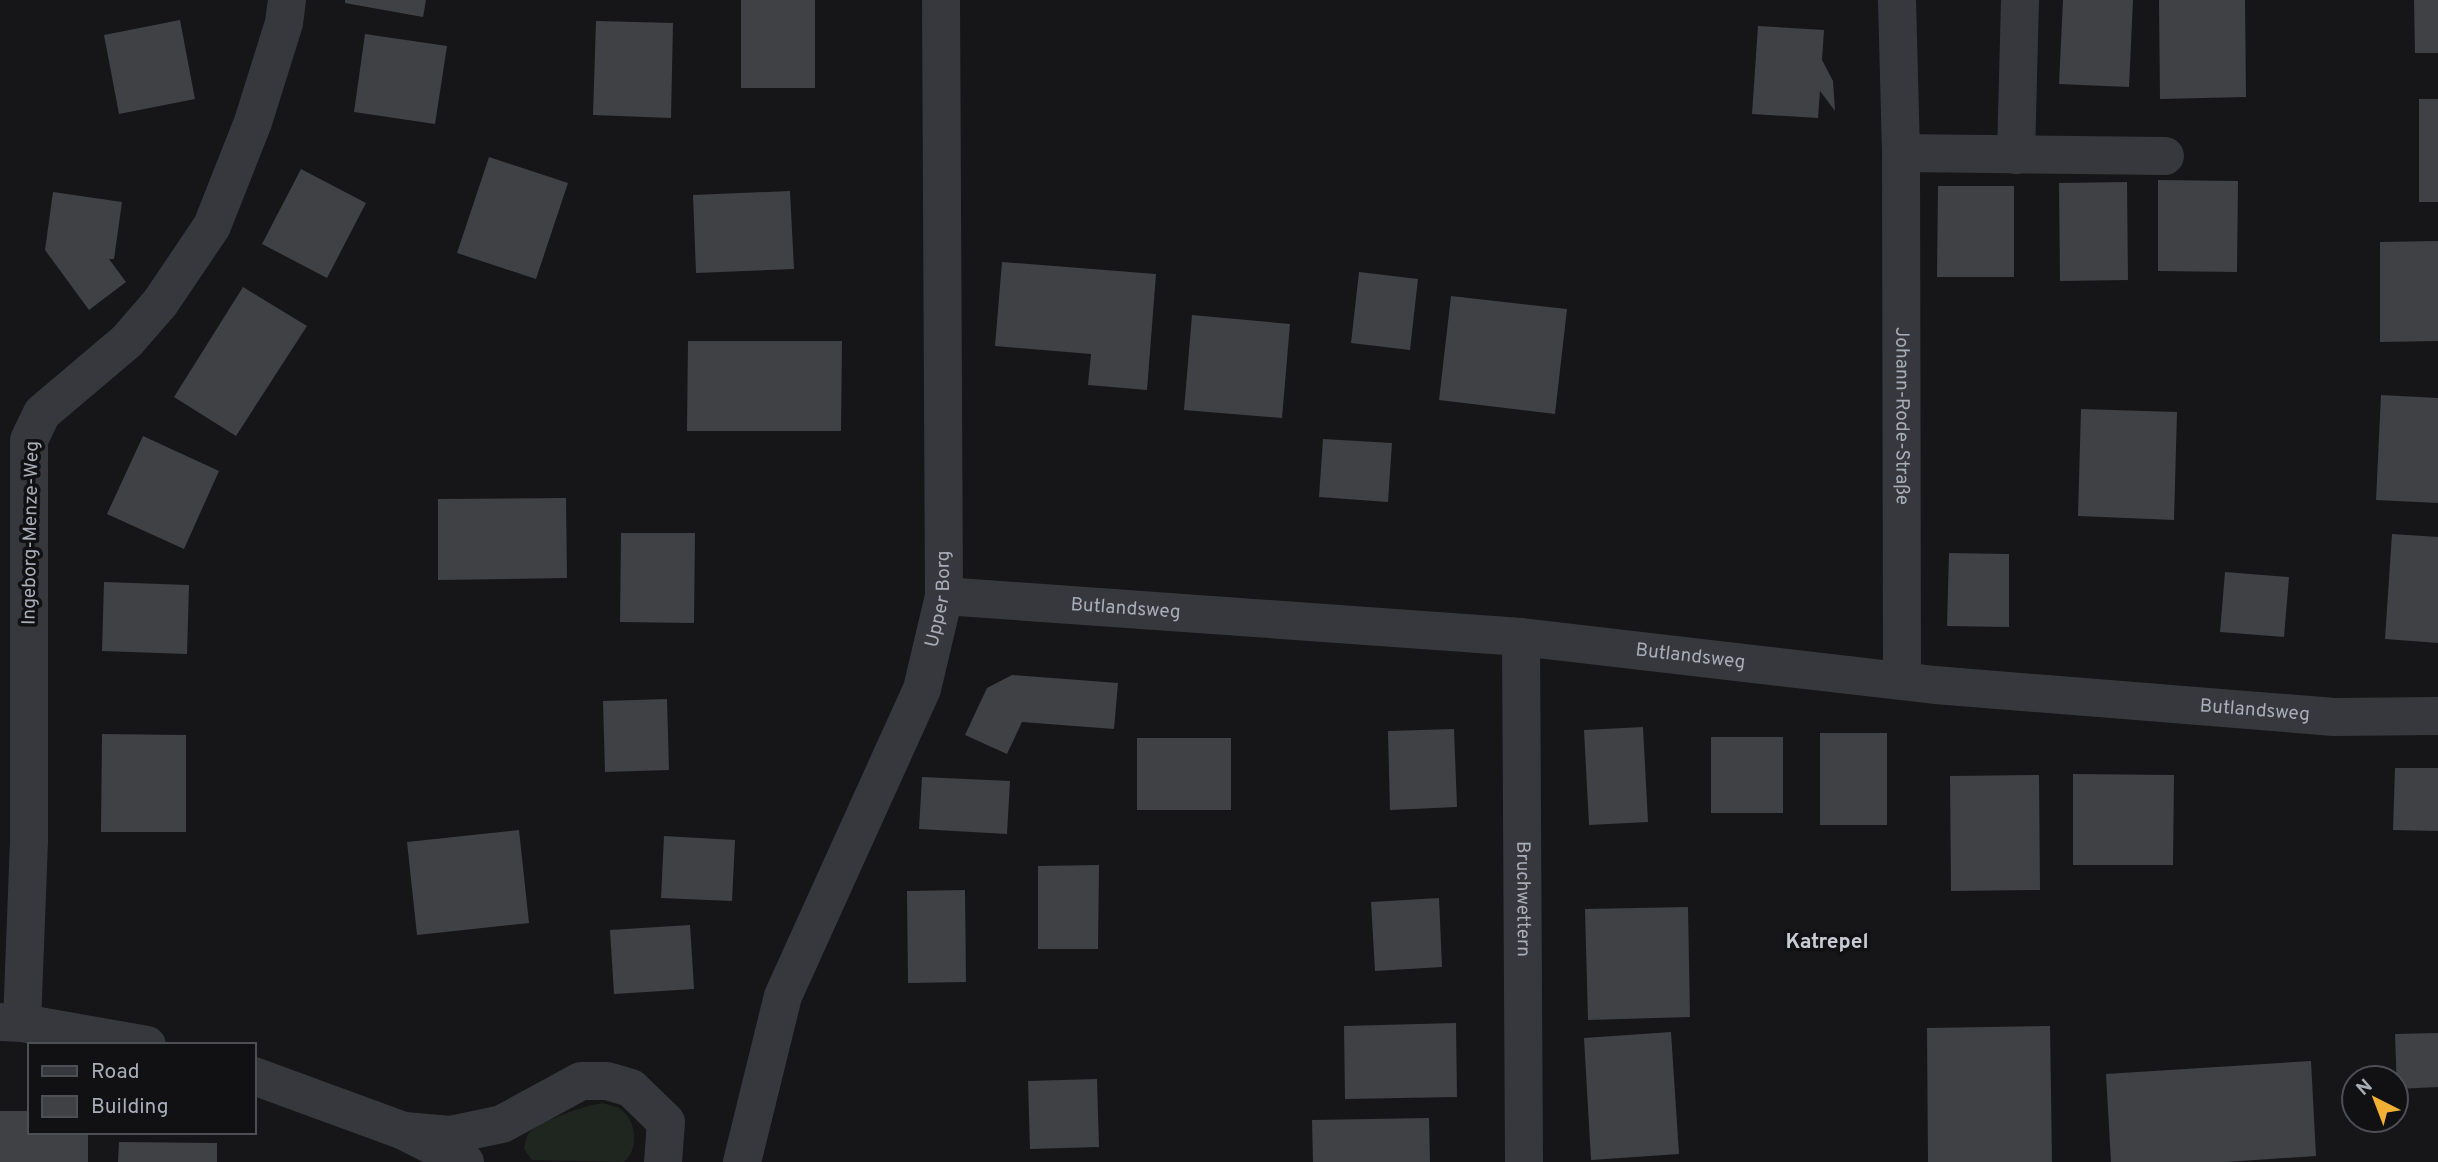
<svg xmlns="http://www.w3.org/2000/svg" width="2438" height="1162" font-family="Overpass,sans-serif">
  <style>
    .green { fill: #1e261f }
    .building { fill: #404145 }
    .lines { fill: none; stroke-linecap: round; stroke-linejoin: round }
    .minor { stroke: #37383d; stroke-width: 38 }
    .labels { text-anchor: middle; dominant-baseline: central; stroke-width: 7; stroke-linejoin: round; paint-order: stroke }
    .street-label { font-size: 19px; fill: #a8adb8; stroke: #111113 }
    .neighbourhood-label { font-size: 21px; font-weight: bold; fill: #c9ccd4; stroke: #111113 }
  </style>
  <rect width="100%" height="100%" fill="#161618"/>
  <path class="green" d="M603,1103C607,1105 615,1106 619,1108C637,1120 640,1148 624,1162L532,1160L524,1149C525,1144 526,1136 529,1133C538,1122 588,1104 603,1103Z"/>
  <path class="building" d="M345,0H426L423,17L345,3Z
    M741,0H815V88H741Z
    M2063,0H2133L2129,87L2059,84Z
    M2159,0H2245L2246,97L2160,99Z
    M2414,0H2438V53H2415Z
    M180,20L195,99L119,114L104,35Z
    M596,21L673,23L671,118L593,115Z
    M1758,26L1824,30L1822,60L1833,81L1835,111L1820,91L1818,118L1752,114Z
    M365,34L447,46L435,124L354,112Z
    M2419,99H2438V202H2419Z
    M489,157L568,183L536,279L457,253Z
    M301,169L366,203L327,278L262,244Z
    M2158,180L2238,181L2237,272L2158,271Z
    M2127,182L2128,280L2060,281L2059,183Z
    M1938,186H2014V277H1937Z
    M790,191L794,269L696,273L693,195Z
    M53,192L122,202L114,259H109L126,282L89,310L45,250Z
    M2438,241V341L2380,342V242Z
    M1002,262L1156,274L1147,390L1088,385L1091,354L995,346Z
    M1359,272L1418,279L1410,350L1351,343Z
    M243,287L307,326L236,436L174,397Z
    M1451,296L1567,309L1555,414L1439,400Z
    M1192,315L1290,324L1282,418L1184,410Z
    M688,341H842L841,431H687Z
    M2381,395L2438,398V503L2376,500Z
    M2081,409L2177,412L2174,520L2078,516Z
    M143,436L219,471L184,549L107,514Z
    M1323,439L1392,443L1388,502L1319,497Z
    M566,498L567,578L438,580V499Z
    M621,533H695L694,623L620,622Z
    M2392,534L2438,537V643L2385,639Z
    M1949,553L2009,554V627L1947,626Z
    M2225,572L2289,577L2284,637L2220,632Z
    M104,582L189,585L187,654L102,651Z
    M1012,675L1118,683L1114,729L1022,722L1007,754L965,735L987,688Z
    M667,699L669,770L605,772L603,701Z
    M1643,727L1648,822L1589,825L1584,730Z
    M1454,729L1457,807L1390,810L1388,731Z
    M1820,733H1887V825H1820Z
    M102,734L186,735V832H101Z
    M1711,737H1783V813H1711Z
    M1137,738H1231V810H1137Z
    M2395,768H2438V831L2393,830Z
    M2073,774L2174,775L2173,865H2073Z
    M2039,775L2040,890L1951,891L1950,776Z
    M922,777L1010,781L1007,834L919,829Z
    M519,830L529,923L417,935L407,842Z
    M664,836L735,840L732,901L661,898Z
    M1099,865L1098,949H1038V866Z
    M965,890L966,982L908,983L907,891Z
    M1439,898L1442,967L1375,971L1371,902Z
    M1688,907L1690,1017L1588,1020L1585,909Z
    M690,925L694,989L614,994L610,930Z
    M1456,1023L1457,1097L1345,1099L1344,1026Z
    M2050,1026L2052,1162H1928L1927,1028Z
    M1671,1032L1679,1154L1591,1160L1584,1038Z
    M2438,1033V1087L2397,1089L2395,1034Z
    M2311,1061L2316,1156L2226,1162H2111L2106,1074Z
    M1097,1079L1099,1147L1030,1149L1028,1081Z
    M0,1111H30V1132H88V1162H0Z
    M1429,1118L1430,1162H1313L1312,1120Z
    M119,1142L217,1143V1162H118Z"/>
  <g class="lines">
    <g class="minor">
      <path id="s1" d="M1897,0L1901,153L1902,680"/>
      <path d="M1901,153L2165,156"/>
      <path d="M2016,155L2020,0"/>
      <path id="s2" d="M944,596L1521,637L1935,685L2334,717L2438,716"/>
      <path id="s3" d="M1521,637L1524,1162"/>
      <path d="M0,1022L22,1023L147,1045"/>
      <path d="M22,1023L29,841V440L42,413L127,341L160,303L212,226L253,122L284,23L287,0"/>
      <path d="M254,1076L404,1131L465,1162"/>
      <path d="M404,1131L450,1135L502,1124L581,1081H607L631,1088L666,1122L663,1162"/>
      <path id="s4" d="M742,1162L783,996L922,689L944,596L941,0"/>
    </g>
  </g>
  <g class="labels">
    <g class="street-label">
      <text stroke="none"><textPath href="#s1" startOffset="416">Johann-Rode-Straße</textPath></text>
      <text transform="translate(31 533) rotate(-89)">Ingeborg-Menze-Weg</text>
      <text stroke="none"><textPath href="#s4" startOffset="600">Upper Borg</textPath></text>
      <text stroke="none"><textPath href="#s2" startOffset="182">Butlandsweg</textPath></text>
      <text stroke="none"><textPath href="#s2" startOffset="749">Butlandsweg</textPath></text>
      <text stroke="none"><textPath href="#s2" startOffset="1316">Butlandsweg</textPath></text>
      <text stroke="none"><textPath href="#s3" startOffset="262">Bruchwettern</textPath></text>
    </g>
    <g class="neighbourhood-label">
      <text x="1827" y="942">Katrepel</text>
    </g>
  </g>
  <rect x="28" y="1043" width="228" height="91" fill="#111113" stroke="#4d4f55" stroke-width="2"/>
  <rect x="42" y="1066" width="35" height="10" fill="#37383d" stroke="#4d4f55" stroke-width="2"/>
  <text x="91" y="1078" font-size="21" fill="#a8adb8">Road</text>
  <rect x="42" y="1096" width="35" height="21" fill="#404145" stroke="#4d4f55" stroke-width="2"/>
  <text x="91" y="1113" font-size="21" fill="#a8adb8">Building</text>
  <g transform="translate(2375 1099) rotate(318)"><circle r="33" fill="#111113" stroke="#4d4f55" stroke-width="2"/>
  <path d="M0-5L12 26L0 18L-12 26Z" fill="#f2b134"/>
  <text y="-10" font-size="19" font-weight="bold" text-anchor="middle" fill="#a8adb8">N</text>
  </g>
</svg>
